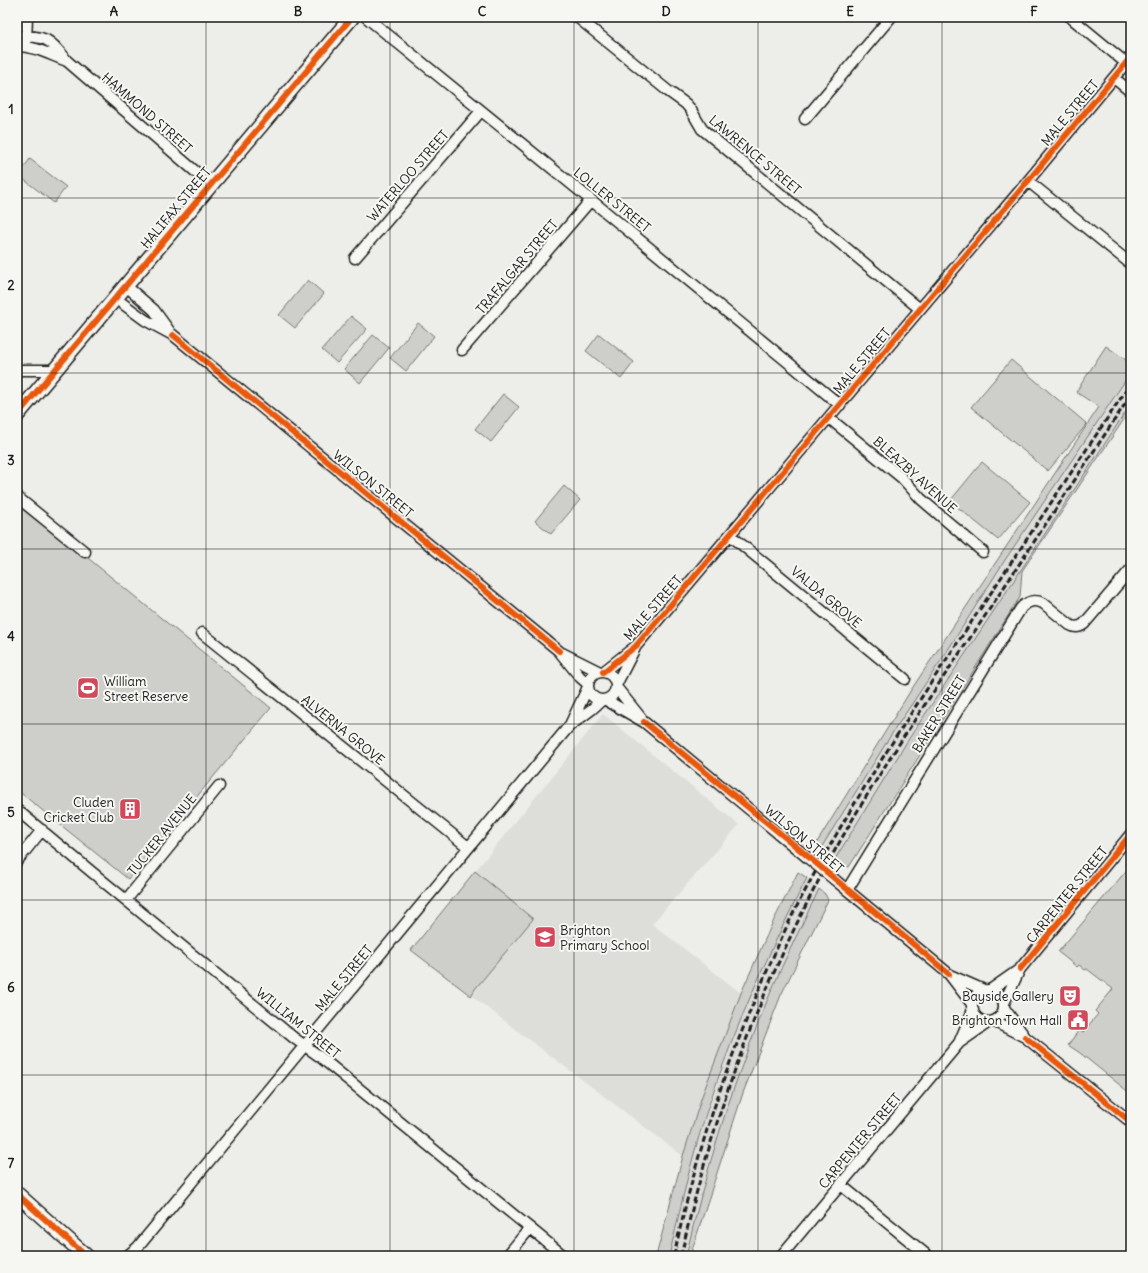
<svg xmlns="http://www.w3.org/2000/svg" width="1148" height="1273" font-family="Delius,sans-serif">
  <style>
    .built { fill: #ddddda }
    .green { fill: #cececb; stroke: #757574 }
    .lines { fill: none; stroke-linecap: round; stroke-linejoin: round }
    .street-casing { stroke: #1c1c1c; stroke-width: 13 }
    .secondary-casing { stroke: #1c1c1c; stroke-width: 17 }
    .street { stroke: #f6f6f2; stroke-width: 10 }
    .secondary { stroke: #f6f6f2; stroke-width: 14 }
    .rail { stroke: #1c1c1c; stroke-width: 3; stroke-dasharray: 6 3; stroke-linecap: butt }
    .street-bridge-casing { stroke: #1c1c1c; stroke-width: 13; stroke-linecap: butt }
    .street-bridge { stroke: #f6f6f2; stroke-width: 10 }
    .cycleway-casing { stroke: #f6f6f2; stroke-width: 8 }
    .cycleway { stroke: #e8590c; stroke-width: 6 }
    .grid { fill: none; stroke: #1c1c1c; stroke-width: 1; stroke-opacity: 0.55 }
    .labels { text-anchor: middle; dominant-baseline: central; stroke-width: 4; stroke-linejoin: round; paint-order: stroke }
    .street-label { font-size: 13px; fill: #1c1c1c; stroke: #f6f6f2 }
    .poi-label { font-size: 13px; fill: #1c1c1c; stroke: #f6f6f2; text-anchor: end }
    .neatline { fill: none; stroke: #1c1c1c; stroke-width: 1.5 }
    .grid-label { font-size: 13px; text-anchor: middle; font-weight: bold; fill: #1c1c1c }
  </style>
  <rect width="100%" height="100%" fill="#edede9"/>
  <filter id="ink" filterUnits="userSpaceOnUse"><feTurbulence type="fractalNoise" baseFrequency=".025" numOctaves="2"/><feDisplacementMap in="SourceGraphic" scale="8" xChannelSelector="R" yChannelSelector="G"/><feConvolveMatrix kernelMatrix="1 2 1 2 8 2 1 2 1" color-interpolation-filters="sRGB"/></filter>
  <g filter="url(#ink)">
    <path class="built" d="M1131,372V404L908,740L835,859L821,848L893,732L944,656L1005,560Z
      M603,714L739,825L652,924L741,993L702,1096L683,1156L411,950Z
      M807,878L819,889L778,975L761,1015L741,1066L709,1163L686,1256H669L695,1149L731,1046L751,993L780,930Z"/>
    <path class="green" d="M30,159L66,187L54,203L18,175Z
      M308,280L324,294L295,328L279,315Z
      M351,316L367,329L337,363L322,350Z
      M418,323L434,336L406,371L390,358Z
      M599,334L634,362L621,379L586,351Z
      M373,335L389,348L360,383L344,369Z
      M1106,346L1129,362L1131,360V372L1005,560L944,656L893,732L821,848L816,844L911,690L1099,407L1076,392Z
      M1011,360L1087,424L1048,471L971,407Z
      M503,394L519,407L491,442L475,429Z
      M1131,404V409L1022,571L1020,597L849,867L844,866L835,859L908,740Z
      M982,462L1030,502L998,540L950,501Z
      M564,486L580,500L551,534L535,521Z
      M17,502L61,536L271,708L128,879L17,790Z
      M1131,865V1094L1080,1053L1068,1045L1079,1030L1083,1032L1098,1014L1095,1011L1113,989L1087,969L1085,970L1079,965L1077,967L1058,952Z
      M475,871L533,919L475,989L471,996L411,950Z
      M798,872L807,878C762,965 722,1056 695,1150C685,1185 678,1221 669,1256H656L683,1156L702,1096L741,993L771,926Z
      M819,889L825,894L828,900L781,995L743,1093L690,1256H686C705,1174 729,1094 761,1016C778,972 799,931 819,889Z"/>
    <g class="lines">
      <g class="street-casing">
        <path id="street" d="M366,17L591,200L840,405
          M577,17L668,91L686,104L691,110L702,129L920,309
          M1070,17L1126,63
          M17,36C45,36 50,38 67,61L210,184
          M26,42L27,17
          M17,46C36,46 50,55 67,61
          M1114,78L1131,92
          M805,119L891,17
          M1028,181L1131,264
          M355,258L481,111
          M125,285L154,310L170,332
          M115,298L145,320L173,335L559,651L580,677L588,684
          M462,350L591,200
          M17,370H54
          M829,418L902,478L921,499L983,552
          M17,497L85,552
          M730,535L905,679
          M202,633L468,847
          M562,653L600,672
          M603,672L636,646L1028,181L1131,57
          M588 686a14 14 0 1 1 28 0a14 14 0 1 1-28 0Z
          M616,685L635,648
          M616,687L641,718
          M606,700L644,722L808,858
          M572,724L592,709L602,700
          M17,810L93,873L294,1038L319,1056L564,1256
          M17,861L42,830
          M835,880L949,974L972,1004
          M847,890L1021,608C1028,601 1034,599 1043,603L1070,625C1075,628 1080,627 1084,624L1131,569
          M126,900L219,786
          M952,976L984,990
          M990,990L1020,969L1131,834
          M972 1006a16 16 0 1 1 32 0a16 16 0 1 1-32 0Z
          M1004,1003L1020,969
          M1004,1008L1025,1037
          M993,1021L1025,1037L1131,1122
          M959,1043L973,1010
          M841,1185L928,1256
          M127,1256L138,1247L570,725L588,687
          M507,1256L530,1228
          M781,1256L959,1043L989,1022"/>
      </g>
      <g class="secondary-casing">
        <path id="secondary" d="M17,415L352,17
          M17,1194L86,1256"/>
      </g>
      <use href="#street" class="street"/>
      <use href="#secondary" class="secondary"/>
      <path class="rail" d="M674,1256C692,1170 719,1085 753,1004C769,966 785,927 805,891C856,795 916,705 976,615C1028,538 1079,460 1131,383
        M681,1256C708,1134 750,1016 806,905C855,807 917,715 979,625C1030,548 1080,472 1131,395"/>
      <g class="street-bridge-casing">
        <path id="street-bridge" d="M808,858L835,880"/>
      </g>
      <use href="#street-bridge" class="street-bridge"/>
      <g class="cycleway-casing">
        <path id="cycleway" d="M173,335L559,651
          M17,415L352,17
          M603,672L636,646L1028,181L1131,57
          M644,722L787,839L949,974
          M1020,969L1131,834
          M1025,1037L1131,1122
          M17,1194L86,1256"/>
      </g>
      <use href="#cycleway" class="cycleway"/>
    </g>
  </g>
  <path class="grid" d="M206,17V1256M390,17V1256M574,17V1256M758,17V1256M942,17V1256M17,198H1131M17,373H1131M17,549H1131M17,724H1131M17,900H1131M17,1075H1131"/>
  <defs>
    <g id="stadium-square" transform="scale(1.15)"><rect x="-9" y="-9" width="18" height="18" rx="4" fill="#d1495b" stroke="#f6f6f2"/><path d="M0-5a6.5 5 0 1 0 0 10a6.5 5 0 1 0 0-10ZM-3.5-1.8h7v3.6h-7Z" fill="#fff"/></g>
    <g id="building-square" transform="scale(1.15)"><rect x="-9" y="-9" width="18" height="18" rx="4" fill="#d1495b" stroke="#f6f6f2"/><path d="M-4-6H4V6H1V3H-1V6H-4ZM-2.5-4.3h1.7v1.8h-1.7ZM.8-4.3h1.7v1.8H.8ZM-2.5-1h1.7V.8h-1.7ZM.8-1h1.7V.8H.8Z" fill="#fff"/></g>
    <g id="school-square" transform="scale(1.15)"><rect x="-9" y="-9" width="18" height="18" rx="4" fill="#d1495b" stroke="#f6f6f2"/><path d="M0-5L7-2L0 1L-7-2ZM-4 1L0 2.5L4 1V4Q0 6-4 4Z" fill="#fff"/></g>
    <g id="theatre-square" transform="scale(1.15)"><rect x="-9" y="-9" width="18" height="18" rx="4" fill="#d1495b" stroke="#f6f6f2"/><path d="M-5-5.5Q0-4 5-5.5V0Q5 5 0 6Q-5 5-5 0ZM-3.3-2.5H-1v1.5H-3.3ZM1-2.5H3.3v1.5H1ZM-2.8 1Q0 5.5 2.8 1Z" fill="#fff"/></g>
    <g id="civic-square" transform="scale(1.15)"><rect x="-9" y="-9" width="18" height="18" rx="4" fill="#d1495b" stroke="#f6f6f2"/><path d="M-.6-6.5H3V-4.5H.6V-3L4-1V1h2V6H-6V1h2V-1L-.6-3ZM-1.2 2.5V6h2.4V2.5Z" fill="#fff"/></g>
  </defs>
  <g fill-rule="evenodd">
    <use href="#stadium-square" x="88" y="688"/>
    <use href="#building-square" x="130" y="809"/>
    <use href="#school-square" x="545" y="937"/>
    <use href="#theatre-square" x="1070" y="996"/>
    <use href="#civic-square" x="1078" y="1020"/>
  </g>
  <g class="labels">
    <g class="street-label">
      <text transform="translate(147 113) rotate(41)">HAMMOND STREET</text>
      <text transform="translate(1070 113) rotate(-50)">MALE STREET</text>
      <text transform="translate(755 155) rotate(40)">LAWRENCE STREET</text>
      <text transform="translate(408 176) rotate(-49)">WATERLOO STREET</text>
      <text transform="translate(612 200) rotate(39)">LOLLER STREET</text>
      <text transform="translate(176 208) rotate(-50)">HALIFAX STREET</text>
      <text transform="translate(517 267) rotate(-50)">TRAFALGAR STREET</text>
      <text transform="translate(862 361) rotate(-50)">MALE STREET</text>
      <text transform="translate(915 475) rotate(42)">BLEAZBY AVENUE</text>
      <text transform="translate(373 484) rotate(39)">WILSON STREET</text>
      <text transform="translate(826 597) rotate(40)">VALDA GROVE</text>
      <text transform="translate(653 608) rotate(-49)">MALE STREET</text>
      <text transform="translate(939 714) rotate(-58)">BAKER STREET</text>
      <text transform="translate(343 730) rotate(39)">ALVERNA GROVE</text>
      <text transform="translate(162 835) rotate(-51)">TUCKER AVENUE</text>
      <text transform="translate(804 839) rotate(40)">WILSON STREET</text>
      <text transform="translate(1067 895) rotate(-51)">CARPENTER STREET</text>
      <text transform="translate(344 978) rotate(-50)">MALE STREET</text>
      <text transform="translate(298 1023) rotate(39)">WILLIAM STREET</text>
      <text transform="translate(860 1141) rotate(-50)">CARPENTER STREET</text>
    </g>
    <g class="poi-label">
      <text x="104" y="681" text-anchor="start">William<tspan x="104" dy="15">Street Reserve</tspan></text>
      <text x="114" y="802">Cluden<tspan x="114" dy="15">Cricket Club</tspan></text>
      <text x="560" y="930" text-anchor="start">Brighton<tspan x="560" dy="15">Primary School</tspan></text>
      <text x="1054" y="996">Bayside Gallery</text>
      <text x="1062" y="1020">Brighton Town Hall</text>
    </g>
  </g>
  <rect width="1148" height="1273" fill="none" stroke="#f6f6f2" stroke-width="44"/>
  <rect x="22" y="22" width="1104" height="1229" class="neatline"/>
  <g class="grid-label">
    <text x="114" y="16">A</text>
    <text x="298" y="16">B</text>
    <text x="482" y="16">C</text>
    <text x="666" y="16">D</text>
    <text x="850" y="16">E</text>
    <text x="1034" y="16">F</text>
    <text x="11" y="114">1</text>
    <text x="11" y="290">2</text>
    <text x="11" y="465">3</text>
    <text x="11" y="641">4</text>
    <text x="11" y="817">5</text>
    <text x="11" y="992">6</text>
    <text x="11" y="1168">7</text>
  </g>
</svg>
